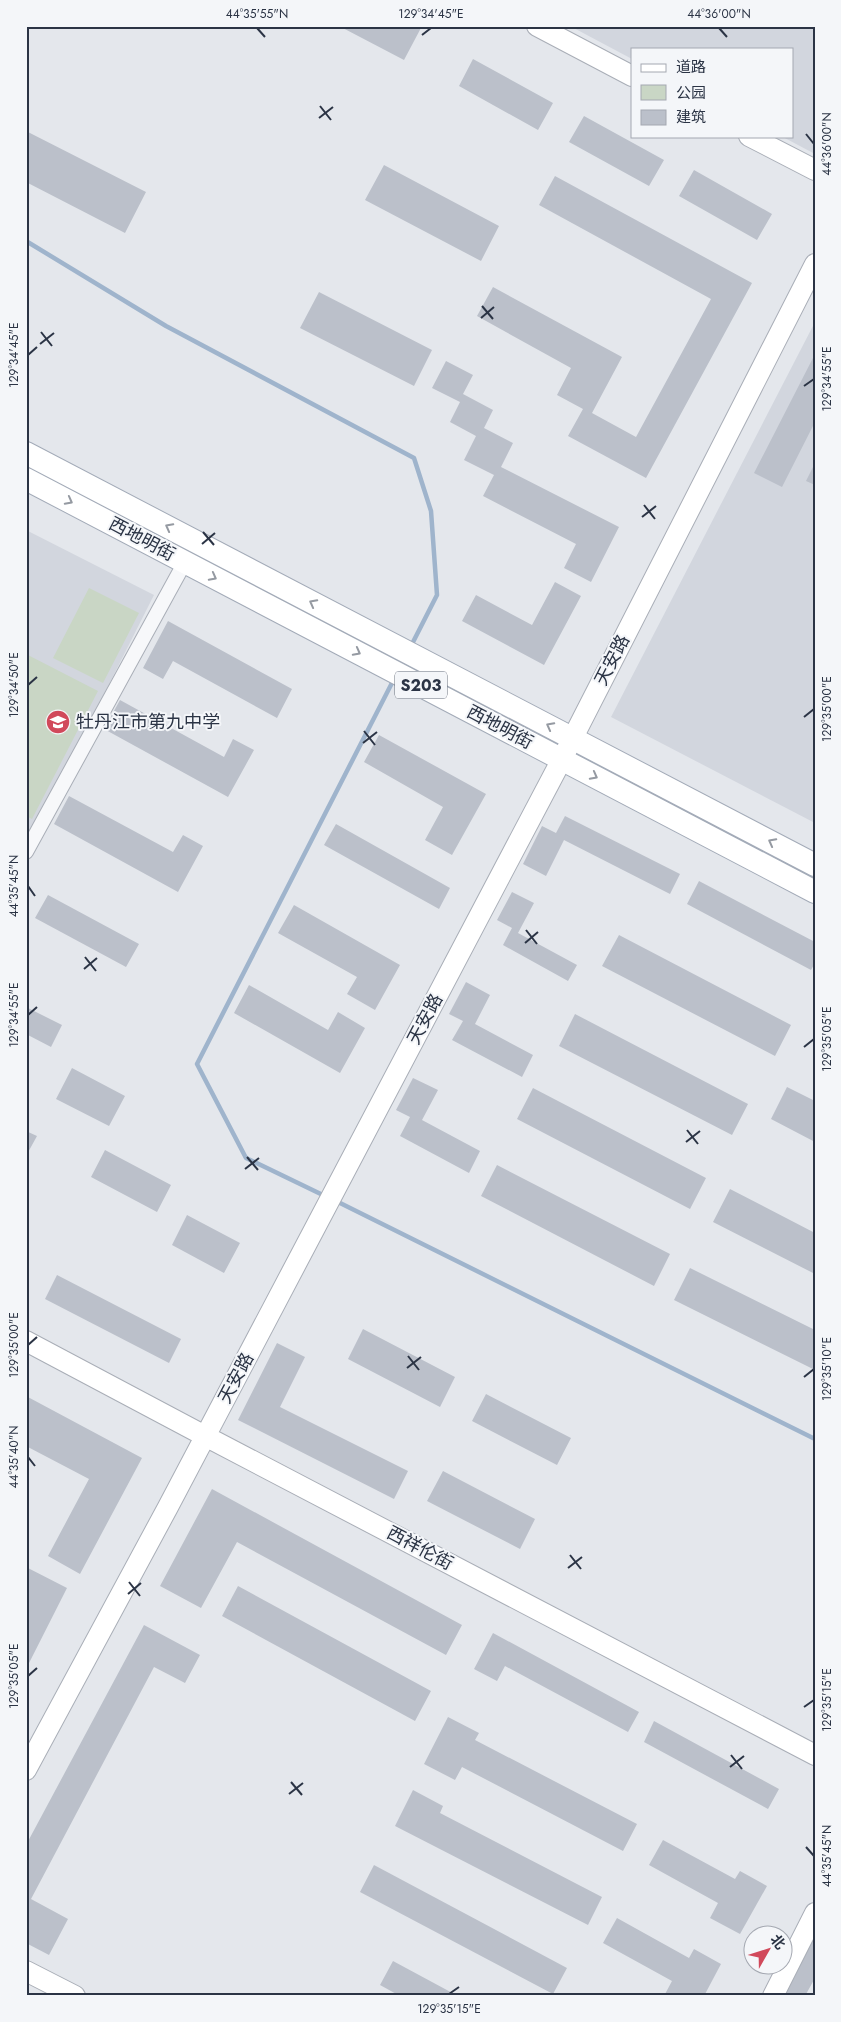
<svg xmlns="http://www.w3.org/2000/svg" width="841" height="2022" font-family="Jost,'Noto Sans SC',sans-serif">
  <style>
    .built { fill: #d2d6de }
    .green { fill: #c9d6c5 }
    .lines { fill: none; stroke-linecap: round; stroke-linejoin: round }
    .stream { stroke: #9fb4cc; stroke-width: 4.5 }
    .building { fill: #bbc0ca }
    .street-casing { stroke: #a9aeb7; stroke-width: 16 }
    .secondary-casing { stroke: #a9aeb7; stroke-width: 22 }
    .primary-casing { stroke: #a3abb8; stroke-width: 24 }
    .street { stroke: #f7f8fa; stroke-width: 14 }
    .secondary { stroke: #fff; stroke-width: 20 }
    .primary { stroke: #fff; stroke-width: 22 }
    .oneway { stroke: #959aa2 }
    .ticks { fill: none; stroke: #2b3445; stroke-width: 2 }
    .labels { text-anchor: middle; dominant-baseline: central; stroke-width: 4; stroke-linejoin: round; paint-order: stroke }
    .shield { fill: #f4f6f9; stroke: #676e7b; stroke-width: 1 }
    .shield-label { font-size: 16px; font-weight: bold; fill: #2b3445 }
    .street-label { font-size: 18px; fill: #2b3445; stroke: #f4f6f9 }
    .poi-label { font-size: 18px; fill: #2b3445; stroke: #f4f6f9; text-anchor: start }
    .neatline { fill: none; stroke: #2b3445; stroke-width: 2 }
    .ticks-label { font-size: 12px; text-anchor: middle; fill: #2b3445 }
  </style>
  <rect width="100%" height="100%" fill="#e4e7ec"/>
  <path class="built" d="M570,26H815V154L781,136H792V49H632V59Z
    M815,322V823L611,717Z
    M26,530L154,595L26,849Z"/>
  <path class="green" d="M89,588L139,613L103,683L53,658Z
    M26,654L98,691L32,819L26,816Z"/>
  <g class="lines">
    <path class="stream" d="M26,241L166,326L414,458L431,511L437,595L411,646
      M327,1197L246,1158L197,1064L394,679
      M336,1201L815,1439"/>
  </g>
  <path class="building" d="M339,26H422L404,60Z
    M473,59L553,103L538,130L459,86Z
    M584,116L664,160L649,186L569,142Z
    M26,131L146,192L125,233L26,182Z
    M384,165L499,226L481,261L365,200Z
    M694,170L772,214L757,240L679,196Z
    M555,176L752,283L646,478L568,436L583,409L557,395L571,368L477,316L493,287L622,357L592,413L636,437L711,299L539,205Z
    M319,292L432,350L414,386L300,328Z
    M815,354V422L782,487L754,473Z
    M446,361L473,375L463,394L493,410L484,428L513,443L501,467L619,527L591,582L564,568L576,544L483,496L494,475L464,460L476,436L450,422L460,402L432,388Z
    M815,463V485L806,481Z
    M555,582L581,596L544,665L462,621L476,595L532,625Z
    M168,621L292,689L277,718L173,661L163,679L143,668Z
    M120,700L224,757L233,739L254,750L228,797L104,729Z
    M379,735L486,794L452,855L425,840L443,807L364,762Z
    M69,796L173,852L183,835L203,846L178,892L54,824Z
    M565,816L680,874L670,894L564,840L546,876L523,864L542,826L556,833Z
    M336,824L450,888L439,909L324,845Z
    M699,881L815,942V963L811,970L687,904Z
    M512,892L534,903L518,933L577,965L568,981L503,945L512,928L497,920Z
    M48,895L139,944L126,967L35,918Z
    M294,905L400,965L375,1010L347,994L357,977L278,933Z
    M619,935L791,1025L775,1056L602,966Z
    M466,982L490,995L475,1024L533,1055L522,1077L452,1040L463,1021L449,1014Z
    M249,985L328,1030L338,1012L365,1028L340,1073L234,1013Z
    M26,1007L62,1025L51,1047L26,1034Z
    M575,1014L748,1104L732,1135L559,1046Z
    M72,1068L125,1096L109,1126L56,1099Z
    M413,1078L438,1090L422,1120L480,1151L469,1173L400,1136L410,1117L396,1110Z
    M787,1087L815,1101V1142L771,1119Z
    M533,1088L706,1178L690,1209L517,1119Z
    M26,1131L37,1136L26,1156Z
    M105,1150L171,1185L157,1212L91,1177Z
    M497,1165L670,1254L654,1286L481,1196Z
    M730,1189L815,1233V1274L713,1222Z
    M187,1215L240,1243L224,1273L172,1245Z
    M690,1268L815,1330V1370L674,1300Z
    M57,1275L181,1339L169,1363L45,1299Z
    M363,1329L455,1377L440,1407L348,1359Z
    M277,1343L305,1357L280,1407L408,1471L394,1499L238,1420Z
    M486,1394L571,1438L557,1465L472,1421Z
    M26,1396L142,1458L80,1574L48,1556L89,1479L26,1446Z
    M443,1471L535,1519L520,1549L427,1501Z
    M212,1489L462,1625L446,1655L237,1542L201,1608L160,1586Z
    M26,1567L67,1588L26,1669Z
    M238,1586L431,1691L415,1721L222,1616Z
    M144,1625L200,1655L185,1683L154,1667L31,1899L68,1919L49,1955L26,1943V1845Z
    M493,1633L639,1712L628,1732L505,1666L497,1681L474,1669Z
    M448,1717L479,1733L475,1740L637,1824L623,1851L462,1767L455,1780L424,1764Z
    M654,1721L779,1789L768,1809L644,1742Z
    M413,1790L443,1806L440,1813L602,1897L588,1925L395,1826Z
    M663,1840L735,1879L740,1871L767,1886L740,1934L710,1918L718,1903L649,1865Z
    M374,1865L567,1968L553,1994L360,1892Z
    M617,1918L689,1958L694,1949L721,1964L704,1996H664L672,1981L603,1943Z
    M815,1919V1978L805,1996H773Z
    M393,1961L458,1996H400L380,1985Z"/>
  <g class="lines">
    <g class="street-casing">
      <path id="street" d="M26,852L185,562"/>
    </g>
    <g class="secondary-casing">
      <path id="secondary" d="M537,26L632,76
        M749,136L815,170
        M26,1341L205,1436L815,1755
        M26,1770L168,1507L562,759L815,264
        M26,1971L75,1996
        M773,1996L815,1913"/>
    </g>
    <g class="primary-casing">
      <path id="primary" d="M26,453L815,865
        M26,479L815,892"/>
    </g>
    <use href="#street" class="street"/>
    <use href="#secondary" class="secondary"/>
    <use href="#primary" class="primary"/>
  </g>
  <defs><path id="oneway-chevron" d="M-2-3.5L2.5 0L-2 3.5" fill="none" stroke-width="1.6" stroke-linecap="round" stroke-linejoin="round" transform="scale(1.25)"/></defs>
  <g class="oneway">
    <use href="#oneway-chevron" transform="translate(69 501) rotate(28)"/>
    <use href="#oneway-chevron" transform="translate(169 527) rotate(-152)"/>
    <use href="#oneway-chevron" transform="translate(213 577) rotate(28)"/>
    <use href="#oneway-chevron" transform="translate(313 603) rotate(-152)"/>
    <use href="#oneway-chevron" transform="translate(357 652) rotate(28)"/>
    <use href="#oneway-chevron" transform="translate(550 726) rotate(-152)"/>
    <use href="#oneway-chevron" transform="translate(594 776) rotate(28)"/>
    <use href="#oneway-chevron" transform="translate(772 842) rotate(-152)"/>
  </g>
  <path class="ticks" d="M257,28L265,37M719,28L727,37M422,35L431,28M320,106L331,120M319,118L333,107M806,134L814,144M482,306L493,319M481,318L494,307M41,332L52,346M40,344L54,333M28,355L37,347M804,386L814,379M644,505L655,519M642,517L656,506M203,532L214,545M202,544L215,533M28,685L37,677M804,717L814,709M364,731L375,745M363,743L377,732M28,886L35,896M526,930L537,944M525,943L538,932M85,957L96,971M84,969L97,958M28,1015L37,1007M804,1047L814,1039M687,1130L698,1144M686,1142L700,1131M247,1157L258,1170M245,1169L259,1158M28,1345L37,1337M408,1356L419,1370M407,1368L421,1357M804,1377L814,1369M28,1457L35,1466M570,1555L581,1569M568,1568L582,1557M129,1582L140,1596M128,1594L141,1583M28,1676L37,1668M804,1707L814,1700M731,1755L742,1769M730,1767L744,1756M291,1782L302,1795M289,1794L303,1783M806,1847L814,1856M449,1994L459,1987"/>
  <defs>
    <g id="school-disc" transform="scale(1.25)"><circle r="9.5" fill="#d1495b" stroke="#f4f6f9"/><path d="M0-5L7-2L0 1L-7-2ZM-4 1L0 2.5L4 1V4Q0 6-4 4Z" fill="#fff"/></g>
  </defs>
  <g fill-rule="evenodd">
    <use href="#school-disc" x="58" y="722"/>
  </g>
  <g class="labels">
    <rect class="shield" x="395" y="671.5" width="52" height="27" rx="4"/>
    <g class="shield-label">
      <text x="421" y="685">S203</text>
    </g>
    <g class="street-label">
      <text transform="translate(142 539) rotate(28)">西地明街</text>
      <text transform="translate(612 660) rotate(-63)">天安路</text>
      <text transform="translate(500 727) rotate(28)">西地明街</text>
      <text transform="translate(425 1019) rotate(-62)">天安路</text>
      <text transform="translate(236 1378) rotate(-62)">天安路</text>
      <text transform="translate(420 1548) rotate(28)">西祥伦街</text>
    </g>
    <g class="poi-label">
      <text x="76" y="722">牡丹江市第九中学</text>
    </g>
  </g>
  <rect width="841" height="2022" fill="none" stroke="#f4f6f9" stroke-width="55"/>
  <rect x="631" y="48" width="162" height="90" fill="#f4f6f9" stroke="#a4a8b1"/>
  <rect x="641" y="64" width="25" height="8" fill="#ffffff" stroke="#a4a8b1"/>
  <text x="676" y="72" font-size="15" fill="#2b3445">道路</text>
  <rect x="641" y="85" width="25" height="15" fill="#c9d6c5" stroke="#a4a8b1"/>
  <text x="676" y="98" font-size="15" fill="#2b3445">公园</text>
  <rect x="641" y="110" width="25" height="15" fill="#bbc0ca" stroke="#a4a8b1"/>
  <text x="676" y="122" font-size="15" fill="#2b3445">建筑</text>
  <g transform="translate(768 1950) rotate(51)"><circle r="24" fill="#f4f6f9" stroke="#a4a8b1"/>
  <path d="M0-4L9 19L0 12L-9 19Z" fill="#d1495b"/>
  <text y="-8" font-size="14" font-weight="bold" text-anchor="middle" fill="#2b3445">北</text>
  </g>
  <rect x="28" y="28" width="786" height="1966" class="neatline"/>
  <g class="ticks-label">
    <text x="257" y="18">44°35'55"N</text>
    <text x="431" y="18">129°34'45"E</text>
    <text x="719" y="18">44°36'00"N</text>
    <text transform="translate(827 144) rotate(-90)" y="4">44°36'00"N</text>
    <text transform="translate(14 355) rotate(-90)" y="4">129°34'45"E</text>
    <text transform="translate(827 379) rotate(-90)" y="4">129°34'55"E</text>
    <text transform="translate(14 685) rotate(-90)" y="4">129°34'50"E</text>
    <text transform="translate(827 709) rotate(-90)" y="4">129°35'00"E</text>
    <text transform="translate(14 886) rotate(-90)" y="4">44°35'45"N</text>
    <text transform="translate(14 1015) rotate(-90)" y="4">129°34'55"E</text>
    <text transform="translate(827 1039) rotate(-90)" y="4">129°35'05"E</text>
    <text transform="translate(14 1345) rotate(-90)" y="4">129°35'00"E</text>
    <text transform="translate(827 1369) rotate(-90)" y="4">129°35'10"E</text>
    <text transform="translate(14 1457) rotate(-90)" y="4">44°35'40"N</text>
    <text transform="translate(14 1676) rotate(-90)" y="4">129°35'05"E</text>
    <text transform="translate(827 1700) rotate(-90)" y="4">129°35'15"E</text>
    <text transform="translate(827 1856) rotate(-90)" y="4">44°35'45"N</text>
    <text x="449" y="2013">129°35'15"E</text>
  </g>
</svg>
